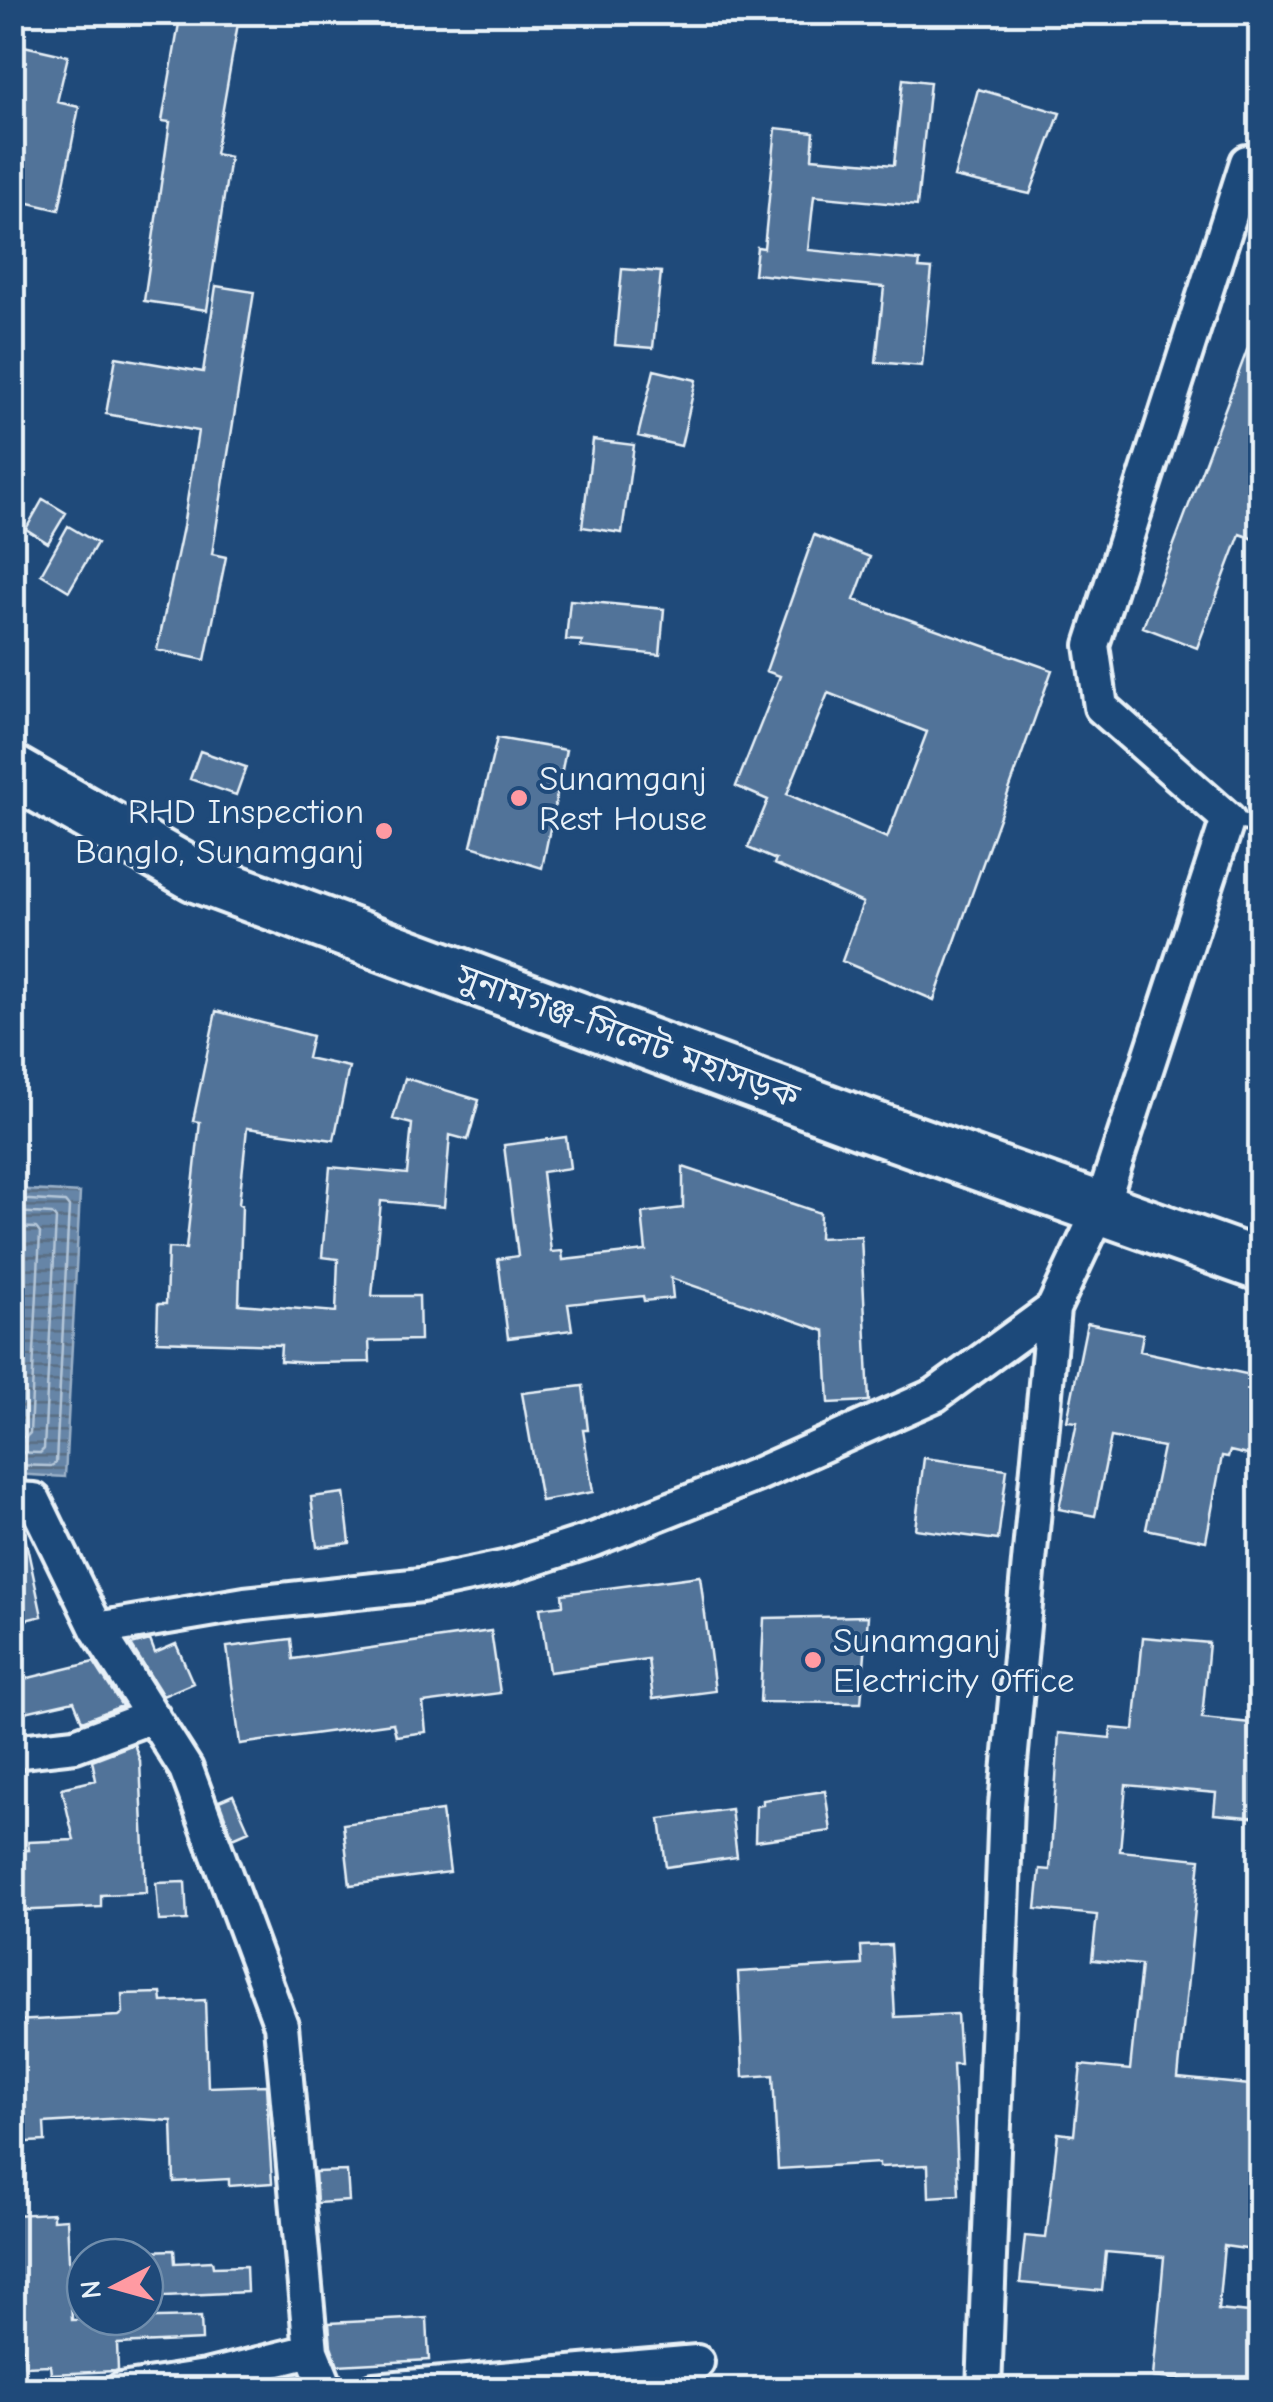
<svg xmlns="http://www.w3.org/2000/svg" width="1273" height="2402" font-family="'Comic Neue','Noto Sans Bengali',sans-serif">
  <style>
    .water { fill: url(#water-rules); stroke: #9ab0c7; stroke-width: 2.5 }
    .lines { fill: none; stroke-linecap: round; stroke-linejoin: round }
    .shore { stroke: #b4c6d8; stroke-width: 2.5 }
    .building { fill: #517399; stroke: #e8f1f8; stroke-width: 2.5; fill-rule: evenodd }
    .service-casing { stroke: #e8f1f8; stroke-width: 22 }
    .minor-casing { stroke: #e8f1f8; stroke-width: 40 }
    .primary-casing { stroke: #e8f1f8; stroke-width: 58 }
    .service { stroke: #1f4a7a; stroke-width: 15 }
    .minor { stroke: #1f4a7a; stroke-width: 32 }
    .primary { stroke: #1f4a7a; stroke-width: 50 }
    .poi-dot { fill: #ff9aa2; stroke: #1f4a7a; stroke-width: 4 }
    .labels { text-anchor: middle; dominant-baseline: central; stroke-width: 8; stroke-linejoin: round; paint-order: stroke }
    .poi-label { font-size: 35px; fill: #e8f1f8; stroke: #1f4a7a; text-anchor: start }
    .street-label { font-size: 35px; fill: #e8f1f8; stroke: #1f4a7a }
  </style>
  <defs>
    <pattern id="water-rules" width="6" height="5" patternUnits="userSpaceOnUse" patternTransform="scale(2.5)"><rect width="6" height="5" fill="#6685a7"/><path d="M0 2.5h6" fill="none" stroke="#596d82"/></pattern>
  </defs>
  <rect width="100%" height="100%" fill="#1f4a7a"/>
  <filter id="ink" filterUnits="userSpaceOnUse"><feTurbulence type="fractalNoise" baseFrequency=".01" numOctaves="2"/><feDisplacementMap in="SourceGraphic" scale="20" xChannelSelector="R" yChannelSelector="G"/><feConvolveMatrix kernelMatrix="1 2 1 2 8 2 1 2 1" color-interpolation-filters="sRGB"/></filter>
  <g filter="url(#ink)">
    <path class="water" d="M13,1189L80,1193L65,1477L13,1474Z"/>
    <g class="lines">
      <path class="shore" d="M12,1199L65,1202L69,1207L56,1463L51,1466L12,1465
        M12,1212L52,1214L56,1219L44,1449L40,1453L12,1452
        M12,1227L36,1228L40,1233L30,1433L26,1437H12"/>
    </g>
    <path class="building" d="M181,12H240L215,154L230,157L207,310L144,301L170,122L162,121Z
      M24,46L68,56L57,102L79,107L59,210L12,199V96Z
      M903,79L930,82L917,206L814,196L808,250L920,261L919,268L932,269L922,366L876,362L884,287L754,274L757,247L764,248L776,128L814,132L812,158L894,165Z
      M978,89L1060,113L1030,194L954,177Z
      M622,269L661,272L653,348L615,345Z
      M216,286L254,292L212,554L226,557L205,660L157,650L183,527L198,431L106,414L116,357L203,372Z
      M1258,321L1260,322V472L1250,501L1260,505V541L1240,534L1197,648L1143,627Z
      M654,370L696,380L681,446L638,436Z
      M593,440L634,445L622,533L582,527Z
      M43,499L66,513L48,543L26,529Z
      M68,526L97,543L69,591L41,574Z
      M814,535L870,557L854,600L1052,670L934,1000L842,961L863,903L774,864L776,860L748,848L768,800L736,786L780,676L766,671ZM828,693L927,732L887,838L787,794Z
      M570,600L664,609L660,655L581,647L582,641L566,640Z
      M497,738L566,750L542,868L471,846Z
      M200,751L246,767L236,795L190,779Z
      M216,1011L312,1036L307,1058L349,1067L334,1140L247,1128L239,1204L242,1205L239,1304L336,1312L338,1259L322,1257L330,1167L407,1174L412,1124L393,1119L405,1078L479,1100L468,1140L450,1135L444,1207L381,1201L372,1296H419L420,1340L369,1341L370,1362L309,1363L280,1361L281,1345L157,1341L158,1304H166L168,1248L186,1249L200,1122L193,1121Z
      M566,1137L570,1168L542,1172L551,1252L562,1251L563,1260L646,1251L642,1213L683,1208V1167L820,1213L819,1238L861,1236L869,1401L829,1403L825,1331L671,1278L673,1298L644,1301L643,1296L568,1304L572,1330L508,1338L498,1259L518,1256L504,1145Z
      M1087,1323L1143,1334L1140,1351L1260,1377V1458L1230,1451L1228,1457L1222,1456L1206,1541L1146,1529L1163,1447L1111,1437L1095,1516L1059,1509L1077,1422L1067,1421Z
      M583,1386L588,1430H583L593,1492L541,1501L522,1393Z
      M924,1458L1007,1469L998,1540L915,1529Z
      M344,1493L350,1543L317,1547L311,1497Z
      M25,1537L42,1616L12,1623V1539Z
      M700,1576L715,1691L653,1699L648,1659L549,1672L540,1608L563,1605L562,1594Z
      M868,1616L861,1703L760,1702L764,1618Z
      M491,1631L500,1693L423,1703L426,1732L396,1736L393,1723L240,1744L227,1647L291,1639L293,1659Z
      M1143,1637L1209,1643L1202,1718L1260,1724V1818L1214,1814L1216,1793L1126,1785L1120,1851L1200,1859L1178,2078L1260,2086V2251L1224,2246L1218,2310L1260,2314V2387L1153,2377L1164,2257L1106,2252L1102,2291L1020,2283L1025,2236L1046,2238L1058,2133L1074,2135L1081,2065L1130,2070L1141,1965L1092,1960L1097,1915L1036,1909L1040,1869L1050,1870L1059,1733L1110,1738L1111,1728L1134,1730Z
      M150,1640L155,1653L176,1644L193,1683L163,1696L131,1645Z
      M94,1662L122,1706L82,1721L74,1701L12,1715V1682Z
      M134,1744L140,1761L146,1893L101,1895V1907L12,1911V1851L29,1850L28,1842L74,1840L62,1788L96,1780L92,1760Z
      M825,1791L831,1831L755,1841L756,1806L763,1805V1800Z
      M233,1795L249,1831L233,1838L219,1801Z
      M731,1809L737,1857L666,1867L660,1819Z
      M442,1811L450,1872L350,1885L343,1824Z
      M185,1882L187,1920L159,1921L156,1883Z
      M891,1945L895,2017L957,2014L960,2064H953L959,2195L929,2197L928,2165L879,2167V2163L778,2169L773,2075L743,2077L738,1972L862,1965L861,1946Z
      M161,1993L162,2002L205,2000L208,2087L266,2085L272,2183L229,2186V2179L174,2182L172,2121L123,2118L44,2123L45,2141L12,2143V2021L119,2016L123,2013L122,1994Z
      M347,2171L349,2201L317,2203L315,2172Z
      M53,2213V2220L67,2219L72,2320L201,2317L202,2340L117,2344L118,2370L115,2371L51,2374L50,2365L25,2366L24,2349H12V2215Z
      M174,2250L175,2263L212,2261L213,2267L246,2266L247,2292L145,2297V2251Z
      M427,2318L429,2360L338,2365L331,2346L329,2323Z"/>
    <g class="lines">
      <g class="service-casing">
        <path id="service" d="M1228,819L1260,825"/>
      </g>
      <g class="minor-casing">
        <path id="minor" d="M12,1499L34,1500L97,1629L186,1769L281,2025L311,2351L327,2390
          M97,1629L245,1604L421,1585L508,1567L595,1539L756,1475L935,1395L1053,1309L1101,1207L1228,819L1101,707L1092,645L1247,162
          M12,1752L75,1745L153,1716
          M121,2390L206,2377L311,2351
          M374,2390L697,2362
          M984,2390L1006,1805L1053,1309"/>
      </g>
      <g class="primary-casing">
        <path id="primary" d="M12,771L196,876L867,1125L1260,1265"/>
      </g>
      <use href="#service" class="service"/>
      <use href="#minor" class="minor"/>
      <use href="#primary" class="primary"/>
    </g>
  </g>
  <g class="poi-dot">
    <circle cx="519" cy="798" r="10"/>
    <circle cx="384" cy="831" r="10"/>
    <circle cx="813" cy="1660" r="10"/>
  </g>
  <g class="labels">
    <g class="poi-label">
      <text x="539" y="778">Sunamganj<tspan x="539" dy="40">Rest House</tspan></text>
      <text x="364" y="811" text-anchor="end">RHD Inspection<tspan x="364" dy="40">Banglo, Sunamganj</tspan></text>
      <text x="833" y="1640">Sunamganj<tspan x="833" dy="40">Electricity Office</tspan></text>
    </g>
    <g class="street-label">
      <text transform="translate(628 1036) rotate(20)">সুনামগঞ্জ-সিলেট মহাসড়ক</text>
    </g>
  </g>
  <rect width="1273" height="2402" fill="none" stroke="#1f4a7a" stroke-width="50"/>
  <rect x="25" y="25" width="1223" height="2352" fill="none" stroke="#e8f1f8" stroke-width="4" filter="url(#ink)"/>
  <g transform="translate(115 2287) rotate(264)"><circle r="48" fill="#1f4a7a" stroke="#6f8dac" stroke-width="2.5"/>
  <path d="M0-8L18 38L0 25L-18 38Z" fill="#ff9aa2"/>
  <text y="-15" font-size="28" font-weight="bold" text-anchor="middle" fill="#e8f1f8">N</text>
  </g>
</svg>
